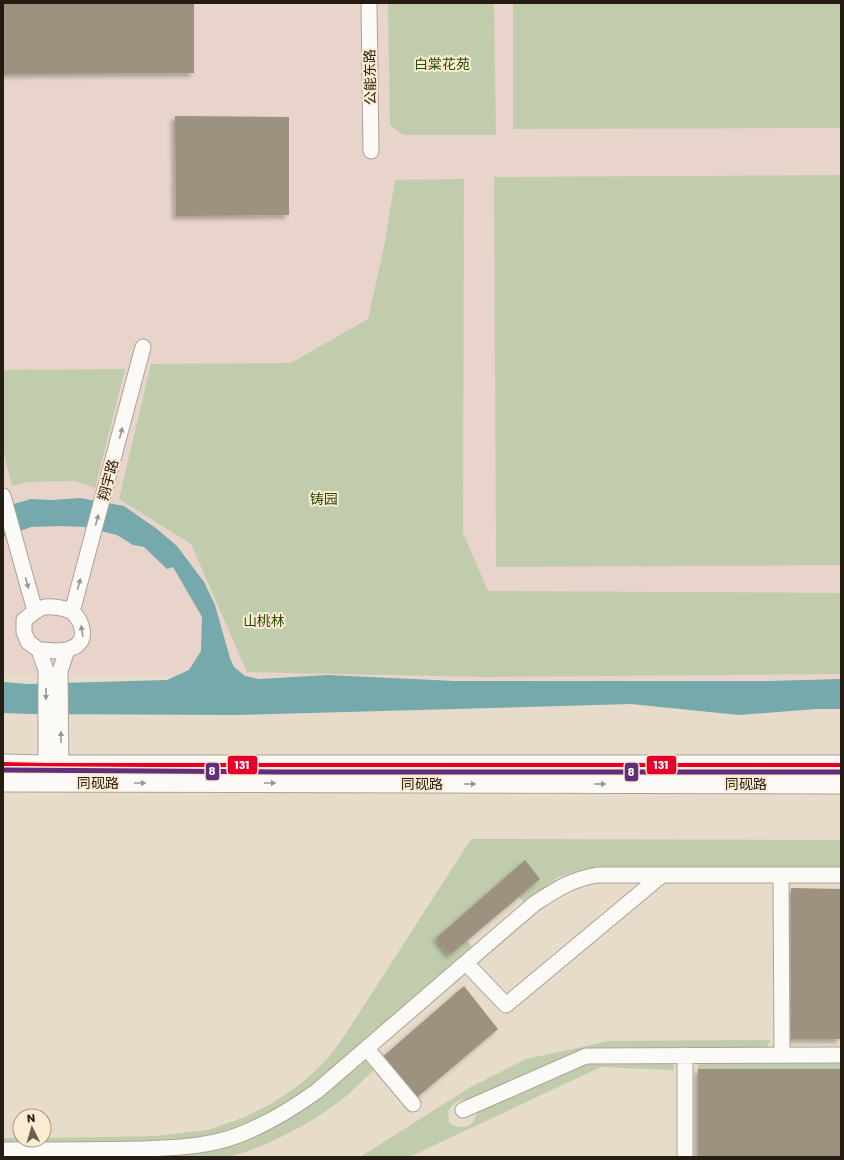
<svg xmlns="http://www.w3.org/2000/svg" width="844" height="1160" font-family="Poppins,'Noto Sans SC',sans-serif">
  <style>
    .education { fill: #e8d4cb }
    .green { fill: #c1ccac }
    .water { fill: #75a9ac }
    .building { fill: #9d9180; filter: url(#shadow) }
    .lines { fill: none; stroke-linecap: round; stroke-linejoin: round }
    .minor-casing { stroke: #aca296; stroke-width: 17 }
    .major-casing { stroke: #aca296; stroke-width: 21 }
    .minor { stroke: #fbfaf7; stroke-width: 15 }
    .major { stroke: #fbfaf7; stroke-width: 19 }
    .bus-1-casing { stroke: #fcead2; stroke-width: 7 }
    .bus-1 { stroke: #e4002b; stroke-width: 4 }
    .metro-1-casing { stroke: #fcead2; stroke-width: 8 }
    .metro-1 { stroke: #602e7c; stroke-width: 5 }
    .oneway { fill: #9b9790 }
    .labels { text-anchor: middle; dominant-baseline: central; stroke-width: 4; stroke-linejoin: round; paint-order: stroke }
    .park-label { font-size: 14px; fill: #244d01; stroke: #fcead2 }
    .street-label { font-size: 14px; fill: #261d12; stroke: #fcead2 }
    .line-badge { stroke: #fcead2; stroke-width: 1.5 }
    .badge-label { font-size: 11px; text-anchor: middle; font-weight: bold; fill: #fff }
  </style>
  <defs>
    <filter id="shadow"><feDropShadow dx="-3.5" dy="3.5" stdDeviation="2" flood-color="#0004"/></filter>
  </defs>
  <rect width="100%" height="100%" fill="#e7dbca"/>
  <path class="education" d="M3,3H841V680L607,681L3,674Z"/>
  <path class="green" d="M388,3H494L496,135H403L390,125Z
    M513,3H841V128L513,129Z
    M841,175V565L496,567L494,177Z
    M464,179L463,533L488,591L841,593V674L486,677L247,672L191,544L119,499L151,364L291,363L368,319L385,242L395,180Z
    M125,369L95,488L74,481L28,482L12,486L3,450V370Z
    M471,839L841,840V869H601L582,870L558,877L528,902H524L519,897L540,879L525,861L436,938L450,955L467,941L470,944L472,950L314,1085L276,1111L243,1125L208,1136L165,1142L3,1143V1138H20V1140H44V1138L156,1136L208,1130L245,1117L271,1104L292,1090L311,1075L329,1057L345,1035Z
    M770,1040L768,1046L762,1049H588L469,1100C457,1099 455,1102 448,1111L449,1123C456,1127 467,1130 473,1122C475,1119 476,1114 479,1110L587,1061L666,1059L673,1064L674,1070L601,1067L409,1157H360L469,1088L526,1059L609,1041Z
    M363,1059L374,1070C363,1080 352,1092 340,1101C308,1125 268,1146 230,1157H3L261,1134L288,1120L313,1103Z
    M841,1060V1069H698V1063L702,1061Z"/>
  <path class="water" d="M80,498L124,506L157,529L177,546L204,582L215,605L230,658L234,667L245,676L259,679L328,675L455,681H767L841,679V709H816L739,715L631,704L237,715L29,714L3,713V682L28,684L167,680L189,670L201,651L202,617L173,567L167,569L144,547L133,545L117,535L85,527L61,526L31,527L3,537V507L31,499L52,500Z"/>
  <path class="building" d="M3,3H194V73L3,74Z
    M175,116L289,117V215L176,216Z
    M525,860L540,879L450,955L436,938Z
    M791,888L841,889V1039H791Z
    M464,986L498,1029L415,1099L380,1059Z
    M698,1069H841V1157H698Z"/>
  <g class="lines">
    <g class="minor-casing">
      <path id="minor" d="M369,3L371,151
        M3,496L35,611
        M72,612L143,347
        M39,650L58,651L67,650
        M46,775V670L39,650L28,642L24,632V620C31,615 36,609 45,607C52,606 66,608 72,612C81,619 87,636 78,644C76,647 71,648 67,650L60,671L61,776
        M781,875L782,1055
        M466,963L506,1005L662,875
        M367,1049L413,1104
        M685,1055V1157
        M463,1110L586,1056L841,1055
        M3,1150C50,1150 96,1150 143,1149C170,1148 200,1147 227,1139C260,1129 289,1111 317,1091L534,904C557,889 570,880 597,875H841"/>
    </g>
    <g class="major-casing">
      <path id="major" d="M3,764L46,765H841
        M3,782L841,784"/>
    </g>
    <use href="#minor" class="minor"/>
    <use href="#major" class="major"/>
    <g class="bus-1-casing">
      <path id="bus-1" d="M3,764L46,765H841"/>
    </g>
    <use href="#bus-1" class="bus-1"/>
    <g class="metro-1-casing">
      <path id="metro-1" d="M3,770L280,772H841"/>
    </g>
    <use href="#metro-1" class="metro-1"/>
  </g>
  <defs><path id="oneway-solid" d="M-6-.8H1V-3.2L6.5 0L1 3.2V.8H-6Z"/></defs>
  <g class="oneway">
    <use href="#oneway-solid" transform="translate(121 433) rotate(-75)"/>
    <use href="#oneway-solid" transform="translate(97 520) rotate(-75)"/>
    <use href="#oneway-solid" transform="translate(27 583) rotate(75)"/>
    <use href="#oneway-solid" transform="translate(79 584) rotate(-75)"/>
    <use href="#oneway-solid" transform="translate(82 631) rotate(-99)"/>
    <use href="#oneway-solid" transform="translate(46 694) rotate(90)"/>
    <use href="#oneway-solid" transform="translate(61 737) rotate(-90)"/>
    <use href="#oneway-solid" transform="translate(140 783)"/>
    <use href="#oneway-solid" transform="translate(270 783)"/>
    <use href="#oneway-solid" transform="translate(470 784)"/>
    <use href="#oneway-solid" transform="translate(600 784)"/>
  </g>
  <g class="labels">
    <g class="park-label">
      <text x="442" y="64">白棠花苑</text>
      <text x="324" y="499">铸园</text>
      <text x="264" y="621">山桃林</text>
    </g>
    <g class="street-label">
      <text transform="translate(370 77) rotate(-91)">公能东路</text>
      <text transform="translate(108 480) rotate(-75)">翔宇路</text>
      <text x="98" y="783">同砚路</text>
      <text x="422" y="784">同砚路</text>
      <text x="746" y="784">同砚路</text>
    </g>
  </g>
  <g class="line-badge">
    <rect x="227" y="755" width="31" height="20" rx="4" fill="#e4002b"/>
    <rect x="646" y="755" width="31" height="20" rx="4" fill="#e4002b"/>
    <rect x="205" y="762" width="15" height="19" rx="4" fill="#602e7c"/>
    <rect x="624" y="762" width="15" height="20" rx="4" fill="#602e7c"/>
  </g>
  <g class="badge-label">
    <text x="242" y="769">131</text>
    <text x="661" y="769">131</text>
    <text x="212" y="775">8</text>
    <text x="631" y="776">8</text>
  </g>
  <rect width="844" height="1160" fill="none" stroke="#261d12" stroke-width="8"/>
  <g transform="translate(32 1128) rotate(355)"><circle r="19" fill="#fcead2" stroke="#a69885"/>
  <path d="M0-3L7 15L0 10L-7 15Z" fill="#6a6052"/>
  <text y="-6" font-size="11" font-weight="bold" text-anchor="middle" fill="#261d12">N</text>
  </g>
</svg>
